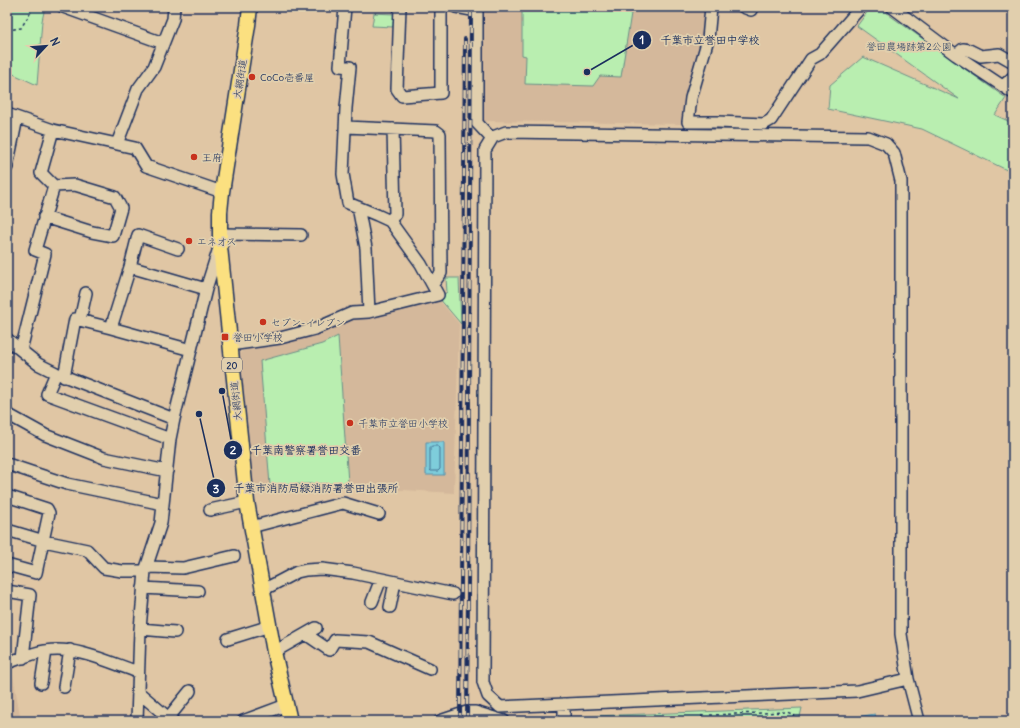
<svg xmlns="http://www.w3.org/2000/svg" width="1020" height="728" font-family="Delius,'Klee One',sans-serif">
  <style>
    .built { fill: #d4b89b }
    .green { fill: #b9eeb0; stroke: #6a8e87 }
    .water { fill: #7ecddb; stroke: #568ea9 }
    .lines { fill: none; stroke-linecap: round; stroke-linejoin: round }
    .shore { stroke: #436e90; stroke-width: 1 }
    .minor-casing { stroke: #1b2f5e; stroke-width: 14 }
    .major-casing { stroke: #1b2f5e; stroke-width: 17 }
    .path { stroke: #1b2f5e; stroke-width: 1.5; stroke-dasharray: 3 3; stroke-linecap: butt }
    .minor { stroke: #e1cfad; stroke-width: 11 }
    .major { stroke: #fbe080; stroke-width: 14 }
    .rail-casing { stroke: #1b2f5e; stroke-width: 4 }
    .rail { stroke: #e1cfad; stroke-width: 2.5; stroke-dasharray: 8; stroke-linecap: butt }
    .poi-dot { fill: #c8321e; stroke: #e1cfad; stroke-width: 1.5 }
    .labels { text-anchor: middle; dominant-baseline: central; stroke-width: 3.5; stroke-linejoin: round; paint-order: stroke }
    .shield { fill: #e1cfad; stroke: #565f76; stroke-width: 1 }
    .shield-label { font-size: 9px; font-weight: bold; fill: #1b2f5e }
    .park-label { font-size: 10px; fill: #2b4266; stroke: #e1cfad }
    .poi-label { font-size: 10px; fill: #1b2f5e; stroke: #e1cfad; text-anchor: start }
    .street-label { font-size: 10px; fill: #1b2f5e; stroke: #e1cfad }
    .leader { fill: none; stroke: #1b2f5e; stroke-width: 1.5 }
    .callout-dot { fill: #1b2f5e; stroke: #e1cfad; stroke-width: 1.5 }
    .mark-label { font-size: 12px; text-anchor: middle; font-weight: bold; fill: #fff }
    .callout-label { font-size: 11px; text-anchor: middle; font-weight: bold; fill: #1b2f5e; stroke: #e1cfad; stroke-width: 3.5; stroke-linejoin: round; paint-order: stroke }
  </style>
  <rect width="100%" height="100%" fill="#e0c6a4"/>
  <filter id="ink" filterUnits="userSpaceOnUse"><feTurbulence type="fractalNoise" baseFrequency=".025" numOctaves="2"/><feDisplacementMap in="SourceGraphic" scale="8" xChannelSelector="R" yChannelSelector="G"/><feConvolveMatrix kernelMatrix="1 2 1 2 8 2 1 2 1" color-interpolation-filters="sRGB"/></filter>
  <g filter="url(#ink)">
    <path class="built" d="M480,7H707L703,39L685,121L682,124L479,121Z
      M438,299L459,324L454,493L352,487L253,493L237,359L240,353L245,350L274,345L312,335L339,323Z
      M7,670H12L21,721H7Z"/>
    <path class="green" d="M7,7H45L42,21L37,85L7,71Z
      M522,7H632L621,77L600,76L593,86L525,84L526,56L522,55Z
      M871,7H878L1006,98L995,115L1006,120L1013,125V173L922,129L828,109L830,85L863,57L959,99L857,26Z
      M374,13L394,14L393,27L372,26Z
      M446,278H459L461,324L439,298L447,292Z
      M338,336L348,483L270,485L260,361L322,344Z
      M802,708L799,721H567V717Z"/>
    <path class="water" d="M426,442H444V475H426Z
      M875,714L877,721H832Z"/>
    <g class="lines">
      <path class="shore" d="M432,446H438L440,448V469L438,471H431L430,470V448Z"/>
      <g class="minor-casing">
        <path id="minor" d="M63,7L163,43
          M400,7L397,89L402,96L441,93V7
          M456,7L477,11
          M477,7V123L492,139
          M711,7L708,39L691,98L688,122H718L764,124L771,120L811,59L820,54L861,7
          M743,7L751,10
          M892,7L956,55L1013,93
          M956,55L963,49L969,50L981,56L999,54L1013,62
          M1003,86L1013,77
          M7,114L53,130L117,144L138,89L154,67L173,19L174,7
          M346,127L436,131L440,134L441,273L433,284
          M117,144L135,148L146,166L222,192
          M7,167L17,118
          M358,207L366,248L369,312
          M44,217L92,232L113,236L121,208L115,197L75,185L54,186L41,173L53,130
          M390,221L395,214L393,129
          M219,234L301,235
          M130,267L138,235L178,249
          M80,320L86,293
          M7,339L38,364L56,373L174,419
          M230,345L280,338L315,329L352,313L369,312L438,295L421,264L390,221L377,215L348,203L343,174L346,108L350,67L340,66L345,7
          M21,350L45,254L35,250L54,186
          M191,350L111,328L130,267L206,289
          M56,373L47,394L170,439
          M64,377L75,319L111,328
          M7,414L45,435L104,458L167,471
          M7,464L67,484L163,504
          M7,496L47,509L49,513L36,573L7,565
          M210,510L247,502
          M251,527L343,503L379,514
          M7,530L44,541L87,550L104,568L122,571H145
          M147,567L183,568L234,556
          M143,588L198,591
          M263,590L297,572L306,570L322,569L353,573L453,594
          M7,591L30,595L23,658
          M372,602L381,579
          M390,607L395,582
          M140,629L175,632
          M307,635L329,650L335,640L369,642L430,669
          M228,639L270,626
          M274,652L316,628
          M7,663C19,659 32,653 45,651C77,646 108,662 138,672
          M908,679L857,691L500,707L488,696L483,682L485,150L493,137L506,132L868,137L886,144L894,153L901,181V634L908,679L919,721
          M41,683L46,651
          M64,687L70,650
          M137,691L172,721
          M564,704V721
          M137,721L140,629L145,571L161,523L170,439L174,419L206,289L219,248
          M168,721L169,717L190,691
          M243,721L286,705
          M440,721L467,712H475L504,721"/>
      </g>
      <g class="major-casing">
        <path id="major" d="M250,7L248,25L222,192L220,212V247L247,502L274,652L290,721"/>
      </g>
      <path class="path" d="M7,30L21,28L34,7
        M702,715V721
        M710,715L787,712L792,714L797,721
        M629,717L632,721"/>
      <use href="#minor" class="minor"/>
      <use href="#major" class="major"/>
      <g class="rail-casing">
        <path id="rail" d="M460,721L465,39
          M467,721L468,592L471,7"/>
      </g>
      <use href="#rail" class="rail"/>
    </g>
  </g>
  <g class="poi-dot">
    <circle cx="252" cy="77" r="4"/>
    <circle cx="194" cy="157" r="4"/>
    <circle cx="189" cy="241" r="4"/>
    <circle cx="263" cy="322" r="4"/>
    <rect x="221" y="333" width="8" height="8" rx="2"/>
    <circle cx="350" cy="423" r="4"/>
  </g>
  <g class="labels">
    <rect class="shield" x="222" y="358" width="20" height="14" rx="3"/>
    <g class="shield-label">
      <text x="232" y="365">20</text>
    </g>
    <g class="park-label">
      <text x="909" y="46">誉田農場跡第2公園</text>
    </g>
    <g class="poi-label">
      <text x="260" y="77">CoCo壱番屋</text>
      <text x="202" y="157">王府</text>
      <text x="197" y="241">エネオス</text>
      <text x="271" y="322">セブン-イレブン</text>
      <text x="233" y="337">誉田小学校</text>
      <text x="358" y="423">千葉市立誉田小学校</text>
    </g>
    <g class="street-label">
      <text transform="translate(240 79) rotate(-81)">大網街道</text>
      <text transform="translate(236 401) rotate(-96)">大網街道</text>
    </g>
  </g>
  <path class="leader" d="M587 72L642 40M222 391L233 450M199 414L216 488"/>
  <g class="callout-dot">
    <circle cx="587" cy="72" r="4"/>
    <circle cx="222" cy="391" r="4"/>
    <circle cx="199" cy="414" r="4"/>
    <circle cx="642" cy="40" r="10"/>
    <circle cx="233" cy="450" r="10"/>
    <circle cx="216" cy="488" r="10"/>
  </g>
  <g class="mark-label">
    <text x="642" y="44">1</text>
    <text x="233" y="454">2</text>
    <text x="216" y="493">3</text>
  </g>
  <g class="callout-label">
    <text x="710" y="44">千葉市立誉田中学校</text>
    <text x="306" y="454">千葉南警察署誉田交番</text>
    <text x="316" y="492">千葉市消防局緑消防署誉田出張所</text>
  </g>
  <rect width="1020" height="728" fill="none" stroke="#e1cfad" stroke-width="24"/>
  <rect x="12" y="12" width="996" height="704" fill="none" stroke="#1b2f5e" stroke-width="1.5" filter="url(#ink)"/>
  <g transform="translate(46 46) rotate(64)" stroke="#e1cfad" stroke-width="3" paint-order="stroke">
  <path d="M0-3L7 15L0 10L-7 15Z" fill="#1b2f5e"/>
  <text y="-6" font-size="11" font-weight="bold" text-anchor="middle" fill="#1b2f5e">N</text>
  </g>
</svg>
